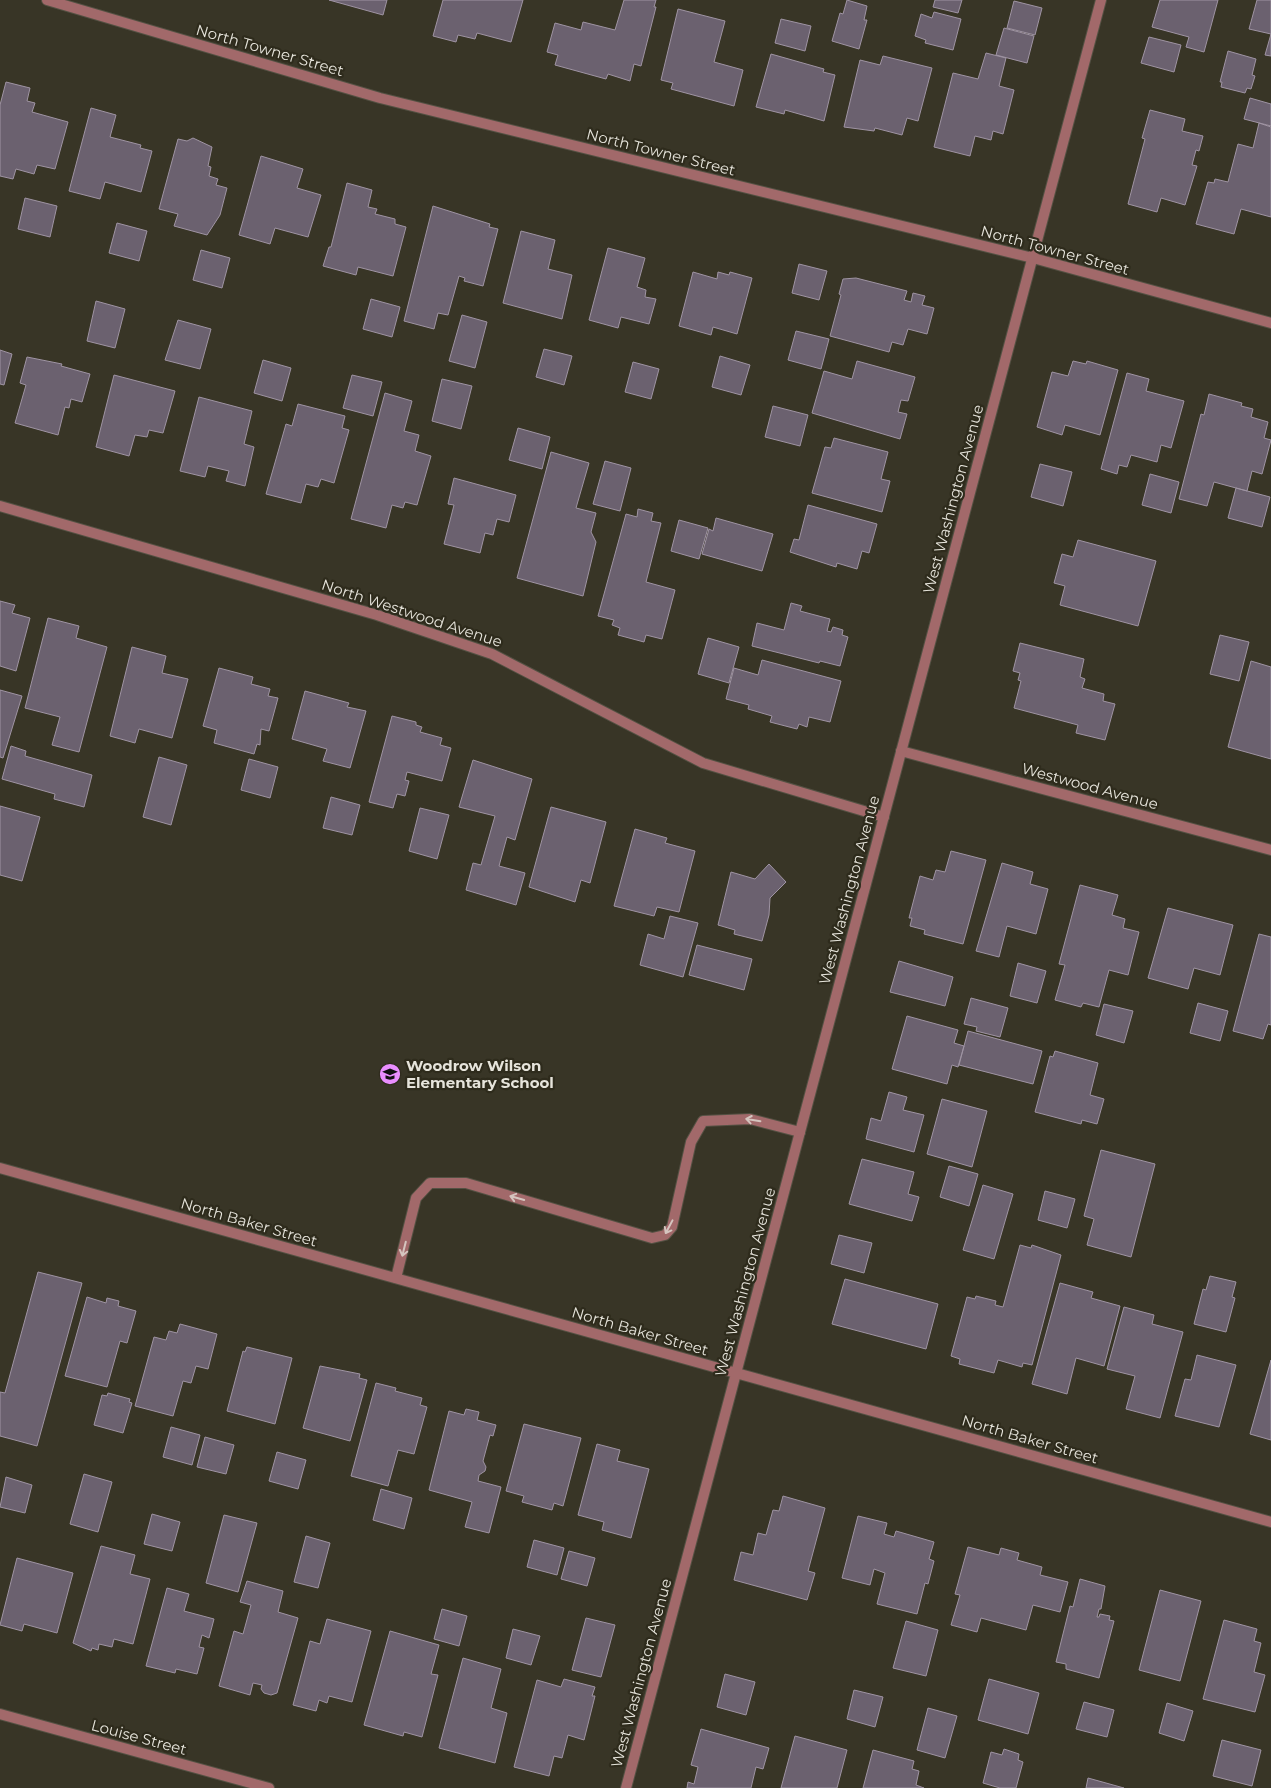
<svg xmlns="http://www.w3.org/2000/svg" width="1271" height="1788" font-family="Montserrat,sans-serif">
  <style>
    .building { fill: #6b616f; stroke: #9f94a3 }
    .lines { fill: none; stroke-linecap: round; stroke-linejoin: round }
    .service-casing { stroke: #545143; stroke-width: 12 }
    .minor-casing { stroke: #545143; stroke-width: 12 }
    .tertiary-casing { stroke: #545143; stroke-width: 12 }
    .service { stroke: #a2696a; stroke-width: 10 }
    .minor { stroke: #a2696a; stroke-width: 10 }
    .tertiary { stroke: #a2696a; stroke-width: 10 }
    .oneway { stroke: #d5c5bf }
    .labels { text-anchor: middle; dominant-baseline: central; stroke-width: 4.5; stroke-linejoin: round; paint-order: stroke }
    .street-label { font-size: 15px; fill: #e6e4db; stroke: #2e2b1c }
    .poi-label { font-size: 15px; font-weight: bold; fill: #e6e4db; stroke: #2e2b1c; text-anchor: start }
  </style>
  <rect width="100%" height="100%" fill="#383526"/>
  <path class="building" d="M329,0H387L383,15Z
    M443,0H523L511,42L477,33L475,39L458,35L456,42L433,36Z
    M624,0H656L654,7H656L641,66L634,64L630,81L608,74L606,79L555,65L558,55L547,52L555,23L581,30L583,22L615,30Z
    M847,0L867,6L864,20H867L859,49L832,41L840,13L843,14Z
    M935,0H962L958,13L933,7Z
    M1160,0H1218L1204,52L1186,47L1189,37L1152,27Z
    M1257,0H1271V56L1265,55L1271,34L1249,29Z
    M1014,1L1042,8L1035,35L1007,28Z
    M678,9L725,21L714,62L743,70L734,106L671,89L673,83L661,80Z
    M934,12L961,19L953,50L925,43L926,40L915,36L921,14L932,18Z
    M781,19L811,26L805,51L775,43Z
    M1004,28L1034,36L1027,63L996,55Z
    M1149,37L1181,45L1174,72L1141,63Z
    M1228,51L1256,59L1252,75L1255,76L1251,89L1247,88L1245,93L1221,87L1222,82H1220Z
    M986,53L1006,58L999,86L1014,90L1003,134L993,131L991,140L975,136L970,156L934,147L953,73L978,79Z
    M771,54L824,69L823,72L835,75L824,121L785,110L784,114L756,107Z
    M883,56L932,68L918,121L907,118L902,135L875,128L874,131L844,127L860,60L880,65Z
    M6,82L30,88L27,101L35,103L32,112L68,122L55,169L37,165L34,174L16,169L13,179L0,176V105Z
    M1250,98L1271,104V126L1244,119Z
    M91,108L116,115L110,137L141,145L140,148L152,151L141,192L105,182L100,199L69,191Z
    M1150,110L1185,119L1182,131L1203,136L1199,151L1196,150L1192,165L1197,166L1185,205L1161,198L1157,212L1128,204L1145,139L1142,138Z
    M1259,123L1271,127V217L1241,209L1234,234L1196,224L1208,182L1214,183L1215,179L1228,182L1238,144L1253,148Z
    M193,138L212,147L208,166L211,167L209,176L218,179L216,185L227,188L220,215L207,235L174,226L178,214L159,209L178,139L187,141Z
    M261,156L303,169L297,188L321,195L308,237L275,228L270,244L239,235Z
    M347,183L372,190L368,207L377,209L375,214L395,219V224L406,227L393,276L358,267L356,275L323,266L329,247H331Z
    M25,198L57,206L50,237L18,229Z
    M433,206L490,224L489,227L498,229L483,286L464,281L465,278L459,276L448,315L438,313L434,329L404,321Z
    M117,223L147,231L139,261L109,253Z
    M521,231L555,240L548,269L572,275L562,319L503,303Z
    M608,248L645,258L637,287L646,290L645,297L656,299L649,324L621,317L618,328L589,320Z
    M201,250L230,258L222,288L193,280Z
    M799,264L827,271L819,300L792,293Z
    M693,272L717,279L718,272L729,275L730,272L752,278L737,334L713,327L711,335L679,326Z
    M856,278L907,291L904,300L911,302L913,293L925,296L922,305L934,308L927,334L908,329L903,345L892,342L889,352L830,336L841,295L839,294L843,279Z
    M371,299L400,307L392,337L363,329Z
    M96,301L125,309L115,348L87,341Z
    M462,315L487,322L475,368L449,361Z
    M178,320L211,329L200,369L165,360Z
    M796,331L829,339L821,369L788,360Z
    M544,349L572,356L564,385L536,377Z
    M0,350L12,354L4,385L0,384Z
    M720,356L750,365L741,395L712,387Z
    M27,357L62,364L61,366L90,374L82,402L71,399L69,408L65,407L58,435L15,423L26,385L20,383Z
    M263,360L291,368L282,401L254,393Z
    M857,361L915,377L908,401L901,400L898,412L907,414L900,439L812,413L824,371L852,379Z
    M1073,361L1086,364L1087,361L1118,370L1100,435L1065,425L1062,435L1037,427L1052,372L1068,376Z
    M633,362L659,369L651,399L625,392Z
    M1127,373L1149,379L1146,391L1184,401L1171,448L1161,445L1157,462L1131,455L1127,467L1119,465L1117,474L1101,469Z
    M114,375L175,391L163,433L149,430L147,437L135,435L129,456L96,447Z
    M352,375L382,382L373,416L343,408Z
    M442,379L472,386L461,429L432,421Z
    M385,393L412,401L404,431L419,435L415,451L431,456L417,505L405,502L403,508L392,505L386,528L351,519Z
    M1209,394L1242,403L1241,406L1253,409L1251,417L1268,422L1264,438L1271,440L1262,474L1252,471L1247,491L1214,482L1207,506L1179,499L1201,414L1204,415Z
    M199,397L252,411L244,444L254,447L245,486L226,481L229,471L208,466L205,477L180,471Z
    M298,404L345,416L342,428L349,430L334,483L321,479L318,487L306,484L301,503L266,494L286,424L292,426Z
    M773,406L808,415L800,446L765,437Z
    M518,428L550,437L542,469L509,460Z
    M834,438L888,452L881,479L890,481L882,512L812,493L825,447L831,448Z
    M551,452L589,463L576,508L596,513L591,532L596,542L583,596L517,578Z
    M605,461L631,468L620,511L593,504Z
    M1040,464L1072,472L1063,506L1031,497Z
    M1150,474L1179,482L1171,513L1142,505Z
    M454,478L516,495L509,522L497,519L493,535L485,533L480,553L444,544L454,505L448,504Z
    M1236,488L1270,497L1262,527L1228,518Z
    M808,505L877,524L869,553L862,551L857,569L837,563L836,567L790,552L794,539L799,540Z
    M638,509L653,513L651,521L661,523L646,582L675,590L662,639L646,635L644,642L618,635L620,628L612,625L614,620L598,616L626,514L637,517Z
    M716,518L773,534L762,571L702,554L709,529L713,531Z
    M679,520L708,528L699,559L671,551Z
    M1078,540L1156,561L1138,626L1060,605L1065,586L1054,583L1062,554L1073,557Z
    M0,601L15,605L12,613L30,618L16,671L0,666Z
    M791,603L802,606L800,611L830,619L827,631L831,632L833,627L843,630L842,635L848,637L840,666L820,661L819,663L752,646L757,623L784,630Z
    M48,618L79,626L76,638L107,647L79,752L52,745L60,717L25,708Z
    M1220,635L1249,642L1239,681L1210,674Z
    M708,638L739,647L729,683L698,674Z
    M1020,643L1084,659L1080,677L1085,679L1082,688L1104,694L1103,701L1115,704L1105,740L1076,733L1078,725L1014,708L1021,681L1018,680L1020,673L1013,671Z
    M132,647L166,656L162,673L188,679L172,738L139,729L135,743L110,736Z
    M762,660L841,681L830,722L809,717L807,727L799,724L797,729L770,722L772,716L748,709L749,705L726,699L734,668L758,675Z
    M1251,661L1271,667V759L1228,747Z
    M219,668L253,677L251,684L270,689L268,696L278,698L269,731L261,729L260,745L257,744L254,754L214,743L217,730L203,726Z
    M0,690L22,696L3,758L0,757Z
    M305,691L349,703L347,707L366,711L350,768L323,761L327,749L292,739Z
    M392,716L416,722V725L422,727L420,732L442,738L440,745L451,748L442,781L407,772L405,780L409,781L405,796L397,794L393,808L369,802Z
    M11,746L26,751L25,756L92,775L84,807L54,799L55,794L2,779Z
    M159,757L187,765L171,825L143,817Z
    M249,759L278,767L270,798L241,790Z
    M473,760L532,779L515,840L507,837L499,866L525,873L516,905L466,890L473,863L481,865L495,816L459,807Z
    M331,797L360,805L352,835L323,828Z
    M0,806L40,817L22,881L0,875Z
    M551,807L606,822L590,883L581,880L575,902L529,887Z
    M420,808L449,815L437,859L409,851Z
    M635,829L667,838L665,843L695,851L679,912L657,907L654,916L614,906Z
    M951,851L986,860L963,944L924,934L925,930L910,926L912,918H909L920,876L933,880L936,870L945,872Z
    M1002,863L1033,872L1030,884L1048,889L1036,934L1007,926L999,957L976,951Z
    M769,864L786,882L770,898L769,915L762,941L734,934L735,930L718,925L731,872L755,879Z
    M1080,885L1118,895L1112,915L1125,919L1123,928L1139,932L1128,975L1109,970L1099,1007L1083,1003L1081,1007L1055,1000L1065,965L1059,964Z
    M1168,908L1233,925L1220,975L1194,968L1188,989L1148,978Z
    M670,916L698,923L683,977L640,965L648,934L664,939Z
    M1259,934L1271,937V1025L1268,1024L1263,1039L1233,1031Z
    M697,945L752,959L744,990L689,975Z
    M899,961L953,977L945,1006L890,992Z
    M1018,963L1046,971L1037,1003L1010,996Z
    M971,998L1008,1008L1000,1037L976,1031L977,1027L964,1024Z
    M1198,1003L1228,1011L1220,1041L1190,1033Z
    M1104,1004L1133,1011L1124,1043L1096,1035Z
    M907,1016L958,1030L954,1043L964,1046L958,1067L952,1065L947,1084L892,1069Z
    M968,1031L1042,1051L1033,1084L959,1065Z
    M1055,1051L1098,1063L1090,1095L1104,1099L1097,1124L1082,1120L1081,1124L1035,1112L1050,1056L1053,1057Z
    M889,1092L907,1097L903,1110L924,1115L914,1152L866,1139L871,1118L881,1121Z
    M942,1099L987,1111L972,1167L927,1154Z
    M1101,1150L1155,1164L1131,1257L1087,1245L1094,1219L1084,1216Z
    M862,1159L914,1172L908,1194L919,1197L912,1221L849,1204Z
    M949,1166L978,1174L969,1206L940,1197Z
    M983,1185L1013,1194L994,1259L963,1250Z
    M1045,1191L1075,1199L1067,1228L1038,1220Z
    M839,1235L872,1243L864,1273L831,1264Z
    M1020,1245L1031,1248L1032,1245L1061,1255L1032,1365L1023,1363L1022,1367L998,1360L994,1373L959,1364L960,1359L951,1356L967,1297L975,1299L976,1296L996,1301L995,1305L1003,1307Z
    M38,1272L82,1283L37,1446L0,1436V1392L5,1393Z
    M1210,1276L1236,1282L1232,1297L1235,1298L1226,1332L1194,1324L1203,1289L1206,1290Z
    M845,1279L938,1304L926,1349L832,1324Z
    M1060,1283L1093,1292L1091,1298L1120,1306L1104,1366L1076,1358L1067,1394L1032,1384Z
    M87,1297L106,1303L107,1298L119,1301L118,1306L136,1311L127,1343L120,1341L107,1387L65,1376Z
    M1124,1307L1154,1315L1152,1324L1183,1332L1160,1418L1126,1409L1135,1376L1107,1369Z
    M180,1324L217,1334L208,1369L196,1366L191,1383L183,1381L173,1416L135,1406L154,1337L166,1340L169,1331L177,1333Z
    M247,1347L292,1358L275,1424L227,1411L243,1351L245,1352Z
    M1197,1355L1236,1365L1219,1427L1175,1416L1185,1379L1191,1380Z
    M1271,1360V1440L1250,1434Z
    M320,1366L360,1374L359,1378L367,1380L350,1441L303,1428Z
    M376,1383L396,1388L395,1391L422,1398L420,1405L427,1407L414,1454L398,1450L388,1486L351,1476Z
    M108,1393L130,1399L129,1402L132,1403L123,1433L94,1425L102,1395L107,1396Z
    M466,1409L479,1412L477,1420L496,1425L493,1436L490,1435L483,1461L486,1467L485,1471L479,1475L478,1481L501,1487L489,1533L465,1527L472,1502L429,1490L449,1411L464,1415Z
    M524,1424L581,1438L563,1506L554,1503L552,1510L522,1502L524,1496L506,1491Z
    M171,1427L200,1435L192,1465L163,1457Z
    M205,1437L234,1445L226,1474L197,1467Z
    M597,1444L620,1450L617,1461L649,1469L631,1538L602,1530L604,1522L578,1515Z
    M277,1452L306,1460L298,1489L269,1481Z
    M84,1474L112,1482L98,1532L70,1524Z
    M6,1477L32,1485L25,1513L0,1507Z
    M381,1489L412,1498L404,1529L373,1520Z
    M783,1496L825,1508L808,1571L815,1573L807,1600L734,1580L741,1552L753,1555L758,1533L766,1535L773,1510L779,1511Z
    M152,1514L180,1522L172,1551L144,1544Z
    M224,1515L257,1523L238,1592L206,1583Z
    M858,1516L887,1523L884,1534L894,1537L896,1531L934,1542L929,1559L934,1561L928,1584L925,1583L917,1614L877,1604L885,1573L874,1569L870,1585L842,1578Z
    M306,1536L330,1543L318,1588L294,1582Z
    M534,1540L564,1548L557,1575L527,1567Z
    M101,1546L135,1555L130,1574L150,1579L133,1644L114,1639L112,1647L99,1644L98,1650L92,1648L91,1651L73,1643Z
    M968,1547L999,1555L1001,1548L1019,1553L1017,1560L1042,1567L1040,1575L1068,1582L1060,1612L1033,1605L1026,1630L981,1618L977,1632L951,1625L960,1595L955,1594Z
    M569,1551L595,1558L587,1586L561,1579Z
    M17,1558L73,1573L57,1633L24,1624L22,1631L0,1625Z
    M1080,1579L1105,1586L1101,1609H1099L1097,1617H1099L1100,1614L1110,1616L1109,1620L1114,1621L1099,1678L1066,1669V1664L1056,1662L1070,1606L1073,1607Z
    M247,1581L283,1591L278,1612L298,1618L277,1693L271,1695L264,1693L261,1689L262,1685L253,1683L250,1695L219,1686L234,1631L243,1634L251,1605L240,1602Z
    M167,1588L189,1594L184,1611L214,1619L209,1638L202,1635L199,1647L204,1648L197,1674L176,1669L175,1673L146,1666Z
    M1160,1590L1201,1601L1180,1681L1139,1670Z
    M442,1609L467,1616L459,1646L434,1639Z
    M586,1618L615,1625L601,1677L572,1670Z
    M327,1619L371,1631L352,1702L329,1696L327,1703L319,1700L316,1711L293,1705L310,1641L320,1644Z
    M1224,1620L1257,1629L1254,1641L1261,1643L1254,1672L1265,1675L1255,1712L1203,1699Z
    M906,1621L938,1630L926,1676L893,1668Z
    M513,1629L540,1636L531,1665L506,1658Z
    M390,1631L439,1645L431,1674L438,1675L422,1737L404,1732L403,1736L364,1725Z
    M463,1658L501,1669L491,1708L507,1713L495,1763L439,1748Z
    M725,1674L755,1682L746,1715L717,1707Z
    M564,1679L595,1687L592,1696H595L584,1740L568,1735L562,1758L554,1756L549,1776L514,1767L537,1680L561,1687Z
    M989,1679L1039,1693L1028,1734L978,1720Z
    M854,1690L883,1697L875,1727L847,1719Z
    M1084,1702L1114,1710L1107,1737L1076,1729Z
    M1167,1703L1193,1711L1184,1741L1159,1733Z
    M928,1708L957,1716L945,1758L917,1750Z
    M701,1729L769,1748L763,1769L756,1767L751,1788H687L688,1782L694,1784L698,1767L691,1765Z
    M795,1736L847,1750L837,1788H781Z
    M1222,1740L1261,1750L1252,1786L1213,1776Z
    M1004,1749L1019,1754L1018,1760L1023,1762L1016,1788H1000L983,1783L991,1752L1002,1755Z
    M873,1750L914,1761L912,1769L919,1771L916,1785L924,1788H863Z
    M1088,1778L1124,1788H1086Z"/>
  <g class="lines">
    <g class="service-casing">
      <path id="service" d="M396,1278L416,1198L430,1183H466L652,1238L665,1235L672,1227L691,1142L703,1121L750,1119L800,1132"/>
    </g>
    <g class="minor-casing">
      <path id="minor" d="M47,0L380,98L1033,258L1271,323
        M0,506L377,615L492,654L703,763L884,817
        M901,751L1271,850
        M0,1168L1271,1522
        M0,1714L269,1788
        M626,1788L800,1132"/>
    </g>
    <g class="tertiary-casing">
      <path id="tertiary" d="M800,1132L1101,0"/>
    </g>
    <use href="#service" class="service"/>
    <use href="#minor" class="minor"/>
    <use href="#tertiary" class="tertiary"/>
  </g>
  <defs><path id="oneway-shaft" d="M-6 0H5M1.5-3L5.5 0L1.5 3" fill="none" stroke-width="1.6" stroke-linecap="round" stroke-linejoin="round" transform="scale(1.25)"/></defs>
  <g class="oneway">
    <use href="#oneway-shaft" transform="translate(753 1120) rotate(-171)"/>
    <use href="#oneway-shaft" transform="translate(517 1198) rotate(-164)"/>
    <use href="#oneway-shaft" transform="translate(669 1227) rotate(118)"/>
    <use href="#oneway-shaft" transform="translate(404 1249) rotate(104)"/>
  </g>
  <defs>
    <g id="school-disc" transform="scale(1.125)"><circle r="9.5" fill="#e98efe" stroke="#2e2b1c"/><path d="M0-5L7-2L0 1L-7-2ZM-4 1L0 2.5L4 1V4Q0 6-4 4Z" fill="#111"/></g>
  </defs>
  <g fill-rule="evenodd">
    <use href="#school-disc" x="390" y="1074"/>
  </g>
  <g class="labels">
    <g class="street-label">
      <text transform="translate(270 50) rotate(16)">North Towner Street</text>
      <text transform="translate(661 152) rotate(14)">North Towner Street</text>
      <text transform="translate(1055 250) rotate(15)">North Towner Street</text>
      <text transform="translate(953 499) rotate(-75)">West Washington Avenue</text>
      <text transform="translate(412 613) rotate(18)">North Westwood Avenue</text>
      <text transform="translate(1090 786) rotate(15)">Westwood Avenue</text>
      <text transform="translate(849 890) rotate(-75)">West Washington Avenue</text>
      <text transform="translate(249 1222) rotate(16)">North Baker Street</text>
      <text transform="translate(745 1282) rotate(-75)">West Washington Avenue</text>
      <text transform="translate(640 1331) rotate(16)">North Baker Street</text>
      <text transform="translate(1030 1439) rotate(16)">North Baker Street</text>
      <text transform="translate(641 1673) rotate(-75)">West Washington Avenue</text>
      <text transform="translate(139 1737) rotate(15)">Louise Street</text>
    </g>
    <g class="poi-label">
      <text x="406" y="1065">Woodrow Wilson<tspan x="406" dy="17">Elementary School</tspan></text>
    </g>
  </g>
</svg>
